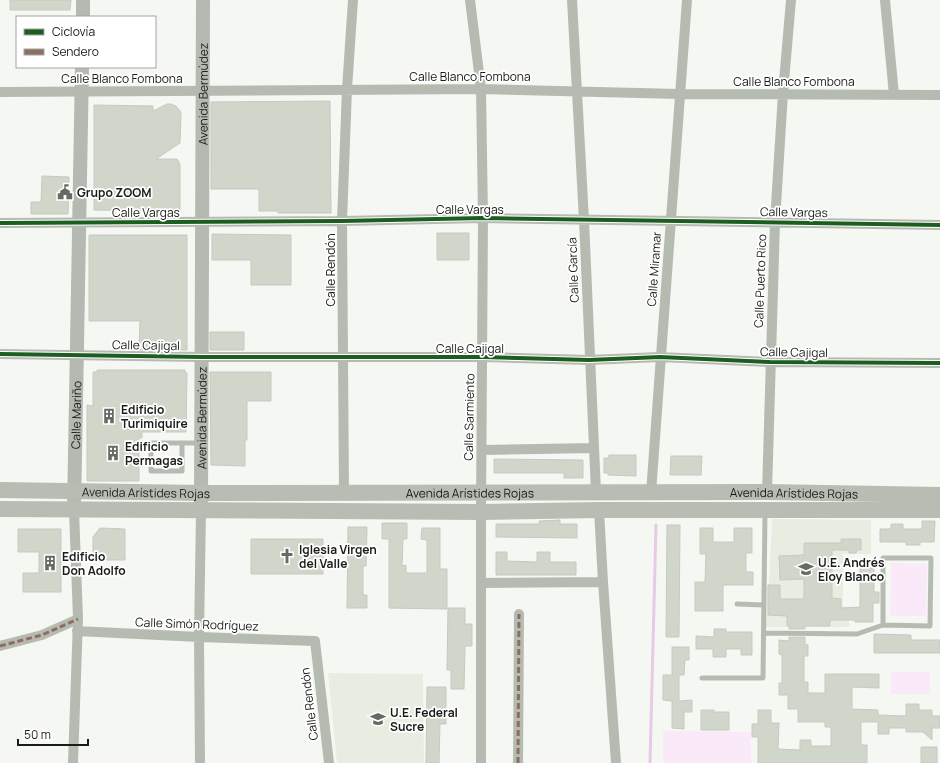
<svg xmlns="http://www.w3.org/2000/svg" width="940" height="763" font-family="Manrope,sans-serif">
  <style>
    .built { fill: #e7eee1 }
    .green { fill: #fae9f9 }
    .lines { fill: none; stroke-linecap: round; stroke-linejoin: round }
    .stream { stroke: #e8cae6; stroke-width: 3 }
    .building { fill: #d0d6c9; stroke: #c6c9c3 }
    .lane { stroke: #b6bbb2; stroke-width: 5 }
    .street { stroke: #b6bbb2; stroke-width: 10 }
    .secondary { stroke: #b4b9b1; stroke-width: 14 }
    .primary { stroke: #b9bcb3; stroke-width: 16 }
    .quiet { stroke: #8d6e63; stroke-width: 3; stroke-dasharray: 6 3; stroke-linecap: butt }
    .cycleway-casing { stroke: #fff; stroke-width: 6 }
    .cycleway { stroke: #1b5e20; stroke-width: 4 }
    .labels { text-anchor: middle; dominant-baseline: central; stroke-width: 3.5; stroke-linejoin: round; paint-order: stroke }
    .street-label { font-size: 12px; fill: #191c17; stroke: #fff }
    .poi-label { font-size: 12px; font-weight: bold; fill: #191c17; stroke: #fff; text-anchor: start }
  </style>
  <rect width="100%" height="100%" fill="#f5f8f2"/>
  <path class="built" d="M772,519L871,520V554H843V618H849V627H766L767,585L769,584Z
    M328,673L423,674L424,763H337Z"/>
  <path class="green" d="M891,563L927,564L926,616H890Z
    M891,672H930V694H891Z
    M663,731L751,732V763H663Z"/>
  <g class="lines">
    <path class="stream" d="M650,763L656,525"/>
  </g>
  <path class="building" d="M10,0H71L70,10H10Z
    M330,101L331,213H278V211H259V189H211V102Z
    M167,104H171L176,106L181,112L180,143L156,159H177L180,164V211L94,210V105L153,106V111Z
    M42,176L69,177L68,214H31V202H41Z
    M437,233H469V260H437Z
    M212,234L291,235V285H251V260H212Z
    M89,235H187V350H139L140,321H89Z
    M210,332H244V350H210Z
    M97,370H185V372L187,373L186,432H142V438H139V481H87V405L93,406V372H97Z
    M210,372H271V401H247V440H245V466L211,465Z
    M609,455H636V476L608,475V473H604V458H608Z
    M671,456H702L701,475H670Z
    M494,459L583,460V478H564V473H494Z
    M560,520V524H577V538L496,537V524H539V521Z
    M922,521H935L934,542H920V545H906V542H880V529H891V524H903V529H922Z
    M382,523H407V539H403L402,566L406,565V573H427V540L421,539L422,528H440V569H447V609L389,608V539H382Z
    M667,525H680L679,637H666Z
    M348,527H367L366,566H363V595H367V608H347Z
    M100,528L125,529V560H93V537Z
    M700,528H713V542H734V528H752V553H746V572H753V585H723V611H695V582H705L706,554H700Z
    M18,529H61V592H23V573H39V552H18Z
    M251,539H323V574H251Z
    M841,539H861V550H857L856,553H849V550H832V598L841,599V608L860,607V568H874V592H879V603H873V622H855V620H830V626H805V629H789V626H787V616L768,615V585H780V599H804V579L780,580L779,556L804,555V543H841Z
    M496,552H507V561L537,562V552H550V562H576V575H496Z
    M448,608H465V624H472V646H465L464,689H451V670H447Z
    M714,629H726V632H752V655H741V649H726V657H713V649H696V636L714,637Z
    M874,634L911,635V640H940V653H874Z
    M789,637H805V644L808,645V656H804V682H808V693H825V674H879V688L852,687V709L878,710V715L906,716V704H919V710H932V716H940V728H932V740L923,732H906V728H889V734H878V722H861V745H867V763H758V737H752V724H758V710H771V723H779L778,749L800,750V740H811V746H831V727H825V722H798V709H788V695H779V683H782V655L779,654V640L789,641Z
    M672,647H689V660H685L684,675H679V701L692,700V712H684V729L672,728V701L663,700V675H672Z
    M427,687H446V724H440L439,763H426Z
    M701,710H714V712H729V730H701Z
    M921,747H937V763H921Z"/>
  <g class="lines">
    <path class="lane" d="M182,443V471H151V443H200
      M737,604L764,605
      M764,633L857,634L883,625L930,626L931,558H883V625
      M702,678H763L765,513"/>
    <path class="street" d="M470,0L481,89L483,218L481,512V763
      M572,0L584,220L596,492
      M885,0L894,95
      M0,92L481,89L680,94L940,95
      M0,223L342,221L483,218L940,225
      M0,354L202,357H483L589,360L660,357L770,362L940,363
      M482,450L594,448
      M344,492L342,221L347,89L353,0
      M767,492L775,222L783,93L791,0
      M651,493L687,0
      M599,510L603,582L616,763
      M482,583L603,582
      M77,631L199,637L315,641L329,763
      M0,646L42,635L78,619
      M73,763L78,619L74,510
      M200,763L199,637L201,511
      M518,763L519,614"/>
    <g class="secondary">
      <path d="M83,17V0"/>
      <path id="s1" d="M201,504L203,0"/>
      <path id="s2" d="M74,510L82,67"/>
    </g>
    <g class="primary">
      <path id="s3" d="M0,490L201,493L767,492L940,495"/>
      <path d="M0,509L481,512L599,510H940"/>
    </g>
    <path class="quiet" d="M0,646L42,635L78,619
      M518,763L519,614"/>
    <g class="cycleway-casing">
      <path id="cycleway" d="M0,223L342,221L483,218L940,225
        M0,354L202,357H483L589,360L660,357L770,362L940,363"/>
    </g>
    <use href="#cycleway" class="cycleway"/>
  </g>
  <defs>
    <g id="civic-bare" transform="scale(1.2)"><path d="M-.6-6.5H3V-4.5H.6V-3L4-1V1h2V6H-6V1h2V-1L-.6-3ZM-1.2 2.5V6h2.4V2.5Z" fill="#666964" stroke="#fff" stroke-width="2.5" paint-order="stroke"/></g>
    <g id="building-bare" transform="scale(1.2)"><path d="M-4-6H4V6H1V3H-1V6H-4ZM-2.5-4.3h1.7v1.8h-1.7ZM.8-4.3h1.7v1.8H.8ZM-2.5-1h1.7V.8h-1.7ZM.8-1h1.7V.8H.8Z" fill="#666964" stroke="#fff" stroke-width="2.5" paint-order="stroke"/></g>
    <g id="church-bare" transform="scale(1.2)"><path d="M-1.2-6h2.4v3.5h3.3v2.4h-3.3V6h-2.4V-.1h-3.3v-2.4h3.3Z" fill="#666964" stroke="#fff" stroke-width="2.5" paint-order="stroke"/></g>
    <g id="school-bare" transform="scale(1.2)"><path d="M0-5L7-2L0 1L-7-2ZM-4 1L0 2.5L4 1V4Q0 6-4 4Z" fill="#666964" stroke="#fff" stroke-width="2.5" paint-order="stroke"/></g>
  </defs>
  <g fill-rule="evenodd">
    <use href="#civic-bare" x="65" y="192"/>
    <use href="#building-bare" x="109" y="416"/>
    <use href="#building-bare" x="113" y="453"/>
    <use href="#church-bare" x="287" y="556"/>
    <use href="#building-bare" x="50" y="563"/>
    <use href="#school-bare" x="806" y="569"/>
    <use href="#school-bare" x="378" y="719"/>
  </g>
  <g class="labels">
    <g class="street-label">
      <text x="470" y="76">Calle Blanco Fombona</text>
      <text x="122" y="78">Calle Blanco Fombona</text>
      <text x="794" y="81">Calle Blanco Fombona</text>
      <text stroke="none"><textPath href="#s1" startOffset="410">Avenida Bermúdez</textPath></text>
      <text x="470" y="209">Calle Vargas</text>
      <text x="146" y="212">Calle Vargas</text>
      <text transform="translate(794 212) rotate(1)">Calle Vargas</text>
      <text transform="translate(654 269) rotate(-86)">Calle Miramar</text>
      <text transform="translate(330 270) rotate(-90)">Calle Rendón</text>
      <text transform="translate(573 270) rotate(-92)">Calle García</text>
      <text transform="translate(760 281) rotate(-88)">Calle Puerto Rico</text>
      <text transform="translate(146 345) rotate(1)">Calle Cajigal</text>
      <text x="470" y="348">Calle Cajigal</text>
      <text transform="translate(794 352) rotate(1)">Calle Cajigal</text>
      <text stroke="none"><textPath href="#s2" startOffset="95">Calle Mariño</textPath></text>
      <text transform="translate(469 417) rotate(-89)">Calle Sarmiento</text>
      <text stroke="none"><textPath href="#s1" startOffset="86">Avenida Bermúdez</textPath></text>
      <text stroke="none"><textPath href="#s3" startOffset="146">Avenida Arístides Rojas</textPath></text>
      <text stroke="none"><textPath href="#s3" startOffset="470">Avenida Arístides Rojas</textPath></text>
      <text stroke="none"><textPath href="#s3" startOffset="794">Avenida Arístides Rojas</textPath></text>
      <text transform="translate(197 624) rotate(2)">Calle Simón Rodríguez</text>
      <text transform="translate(309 704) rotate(-97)">Calle Rendón</text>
    </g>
    <g class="poi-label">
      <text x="77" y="192">Grupo ZOOM</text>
      <text x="121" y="409">Edificio<tspan x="121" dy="14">Turimiquire</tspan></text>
      <text x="125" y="446">Edificio<tspan x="125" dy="14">Permagas</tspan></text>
      <text x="299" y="549">Iglesia Virgen<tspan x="299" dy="14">del Valle</tspan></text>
      <text x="62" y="556">Edificio<tspan x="62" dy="14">Don Adolfo</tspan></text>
      <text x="818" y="562">U.E. Andrés<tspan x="818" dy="14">Eloy Blanco</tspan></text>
      <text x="390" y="712">U.E. Federal<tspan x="390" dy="14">Sucre</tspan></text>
    </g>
  </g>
  <rect x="16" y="16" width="140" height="52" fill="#ffffff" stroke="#a3a4a2"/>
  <rect x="24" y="29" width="20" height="6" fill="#1b5e20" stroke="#a3a4a2"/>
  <text x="52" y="36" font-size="12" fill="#191c17">Ciclovía</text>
  <rect x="24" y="49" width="20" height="6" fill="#8d6e63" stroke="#a3a4a2"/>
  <text x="52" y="56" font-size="12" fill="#191c17">Sendero</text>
  <path d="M18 739v6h70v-6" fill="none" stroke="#191c17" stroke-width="2"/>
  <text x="24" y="739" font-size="12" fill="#191c17" stroke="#ffffff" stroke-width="3" paint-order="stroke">50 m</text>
</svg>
